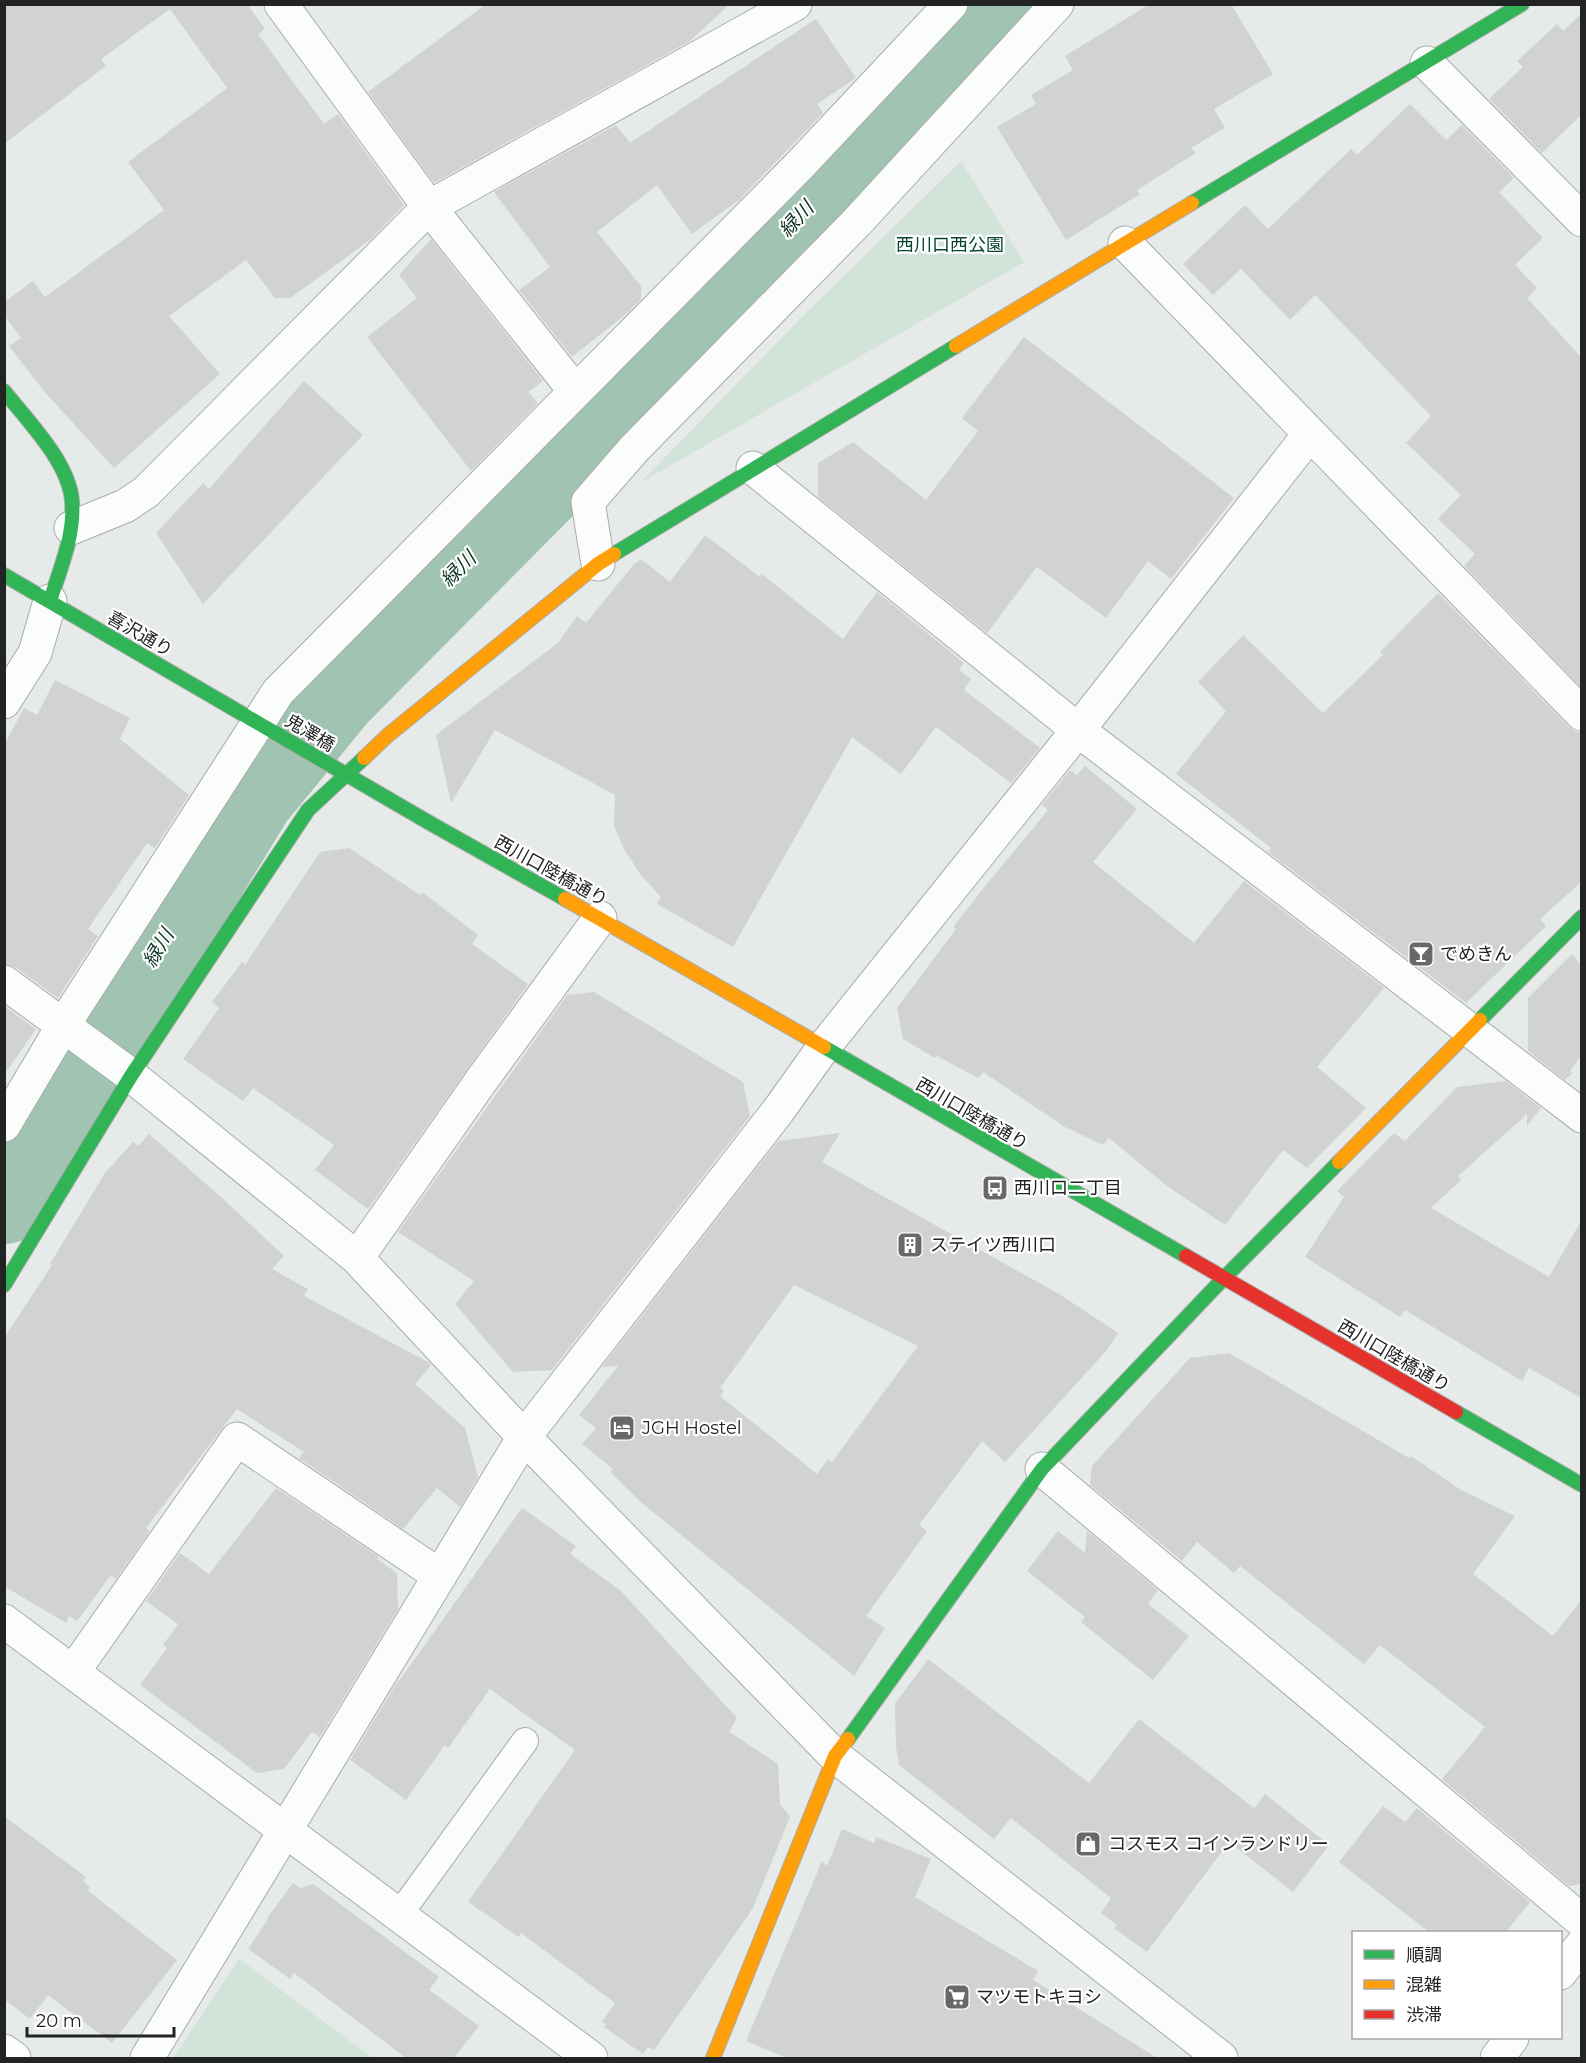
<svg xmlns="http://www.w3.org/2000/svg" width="1586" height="2063" font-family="Montserrat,'Noto Sans JP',sans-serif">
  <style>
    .green { fill: #d2e3da }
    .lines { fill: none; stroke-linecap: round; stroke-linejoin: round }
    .river { stroke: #a1c3b1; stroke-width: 88 }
    .building { fill: #d0d3d2; fill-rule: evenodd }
    .lane-casing { stroke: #a9acaa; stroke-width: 28 }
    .street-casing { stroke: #a9acaa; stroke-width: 35 }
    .fast-casing { stroke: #a9acaa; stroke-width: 16 }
    .slow-casing { stroke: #a9acaa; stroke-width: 16 }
    .jam-casing { stroke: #a9acaa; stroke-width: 16 }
    .lane { stroke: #fbfcfc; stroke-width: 26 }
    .street { stroke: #fbfcfc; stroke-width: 33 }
    .fast { stroke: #30b455; stroke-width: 14 }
    .slow { stroke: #ff9f0a; stroke-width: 14 }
    .jam { stroke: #e5322d; stroke-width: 14 }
    .labels { text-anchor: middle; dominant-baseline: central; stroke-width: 4.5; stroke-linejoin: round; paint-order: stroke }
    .park-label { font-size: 18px; fill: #09462f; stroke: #fff }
    .street-label { font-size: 18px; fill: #222423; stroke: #fff }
    .poi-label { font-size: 18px; fill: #222423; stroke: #fff; text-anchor: start }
    .water-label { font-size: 20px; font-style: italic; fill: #0d3524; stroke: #fff }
  </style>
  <rect width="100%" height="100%" fill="#e6eae8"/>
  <path class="green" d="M961,161L1024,262L640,483L803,316Z
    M239,1959L373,2058H173Z"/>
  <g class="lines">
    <path class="river" d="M4,1200L250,797L335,693L626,400L998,4"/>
  </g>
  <path class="building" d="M4,4H247L265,29L258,34L324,124L338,114L404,205L370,240L290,298H275L246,260L169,316L220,374L114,468L43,390L9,346L21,338L4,315V302L33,281L45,297L164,210L128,162L227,88L170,9L101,59L106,66L4,144Z
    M486,4H730L690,41L434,183L368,92Z
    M1150,4H1231L1273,74L1214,109L1225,128L1191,148L1196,153L1137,190L1140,194L1066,240L997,127L1036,104L1031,95L1073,70L1065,56Z
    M1581,14V115L1542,153L1489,99L1523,67L1517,61L1557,24L1563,31Z
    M816,19L856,78L817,104L823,113L739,200L692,234L657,185L597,232L641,286V299L626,314L572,357L519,290L550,267L494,192L616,125L630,143Z
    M1410,104L1446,140L1462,125L1514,178L1499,192L1543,238L1515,265L1537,288L1527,298L1581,357V687L1464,566L1475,554L1438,519L1461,495L1406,443L1431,416L1315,295L1290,320L1241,269L1213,295L1183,264L1245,205L1268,229L1351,149L1357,155Z
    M431,239L543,381L528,392L538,403L471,471L367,337L417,298L399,275Z
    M1024,337L1234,498L1171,579L1148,561L1106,618L1037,567L987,633L818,497V463L853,442L926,500L978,431L962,418Z
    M304,381L363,435L203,604L156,533L203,483L209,489Z
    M705,535L760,577L762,574L843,639L877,592L964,663L959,670L971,679L964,690L1040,748L1011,783L936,727L901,774L852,737L733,947L657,904L661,897L641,875L625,851L614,826L615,795L495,730L451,803L436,735L558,643L577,616L586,623L634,564L641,559L670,582Z
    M1438,593L1569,727L1576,732H1581V882L1540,919L1546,926L1466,1003L1268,852L1271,848L1176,774L1226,711L1198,682L1243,635L1323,713L1383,655L1380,652Z
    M55,680L130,718L120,739L189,795L155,848L147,843L88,929L98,936L58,998L15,967L4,964V745L24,708L37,715Z
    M1085,766L1137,809L1093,862L1194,943L1244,881L1384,988L1317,1067L1366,1108L1307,1168L1283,1150L1225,1225L1167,1186L1109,1138L1103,1145L1065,1127L983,1072L978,1078L937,1056L935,1058L903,1039L897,1008L956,929L953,927L986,885L1048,810L1042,805L1070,770L1077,775Z
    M349,848L420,895L422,892L478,935L472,944L528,984L368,1209L315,1170L334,1145L253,1088L243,1101L183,1059L219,1008L212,1002L242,962L245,965L320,852Z
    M1572,954L1581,965V1056L1569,1073L1574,1072L1565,1080L1528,1051V998Z
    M594,992L743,1082L750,1116L552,1370L513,1372L455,1304L474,1281L398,1232L567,995Z
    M4,1006L36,1029L4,1075Z
    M1506,1081L1541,1108L1527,1126V1114L1458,1176L1461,1180L1431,1208L1549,1277L1581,1221V1398L1529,1368L1522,1381L1405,1310L1400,1317L1305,1257L1344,1197L1337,1191L1394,1133L1405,1141L1457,1087Z
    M840,1133L822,1162L1059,1294L1118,1333L1107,1350L1005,1462L982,1441L919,1525L927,1531L866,1616L885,1628L854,1676L642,1503L610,1472L613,1469L582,1444L596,1428L579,1415L618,1366L602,1367L778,1141ZM794,1285L918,1346L832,1462L828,1459L817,1474L720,1396L724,1391L720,1388Z
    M149,1134L221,1197L284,1256L272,1269L308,1289L304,1296L428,1362L431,1365L415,1384L465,1428L478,1477L460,1507L437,1488L403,1529L299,1458L304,1452L237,1409L146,1528L150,1531L116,1579L111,1575L77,1621L69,1616L66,1623L4,1586V1338L52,1265L50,1264L105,1173L133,1142L138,1146Z
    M1229,1353L1409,1458L1411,1456L1461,1490L1515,1516L1473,1574L1553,1636L1581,1600V1884L1569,1886L1442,1779L1485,1727L1380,1645L1364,1664L1240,1566L1234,1573L1197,1542L1182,1561L1090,1485L1092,1466L1190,1358Z
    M276,1488L379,1557L377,1559L397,1573L398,1609L320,1737L312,1732L284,1769L257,1773L140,1685L167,1648L163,1645L178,1624L146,1601L180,1553L209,1574Z
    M522,1508L576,1546L570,1554L620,1590L737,1718L729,1732L778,1764L780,1804L790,1817L753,1908L654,2050L648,2047L643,2054L604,2027L606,2024L602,2022L615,2003L521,1933L519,1937L468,1902L575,1750L490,1689L448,1748L445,1745L406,1800L350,1760L399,1679V1681Z
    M1058,1531L1085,1553L1087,1531L1158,1590L1148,1604L1189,1636L1153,1680L1081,1622L1085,1617L1027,1571Z
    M928,1659L1089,1783L1139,1719L1254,1808L1265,1794L1329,1845L1293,1892L1229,1842L1147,1952L1114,1928L1117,1925L1101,1913L1111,1898L1011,1818L994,1839L899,1765L896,1747L895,1704Z
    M1383,1806L1405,1822L1417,1808L1530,1902L1506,1932H1429L1339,1862Z
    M4,1816L86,1877L83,1881L90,1887L88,1891L177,1960L112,2043L48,1995L30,2019L4,1999Z
    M842,1829L874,1843L876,1837L931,1859L915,1897L1038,1971L1033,1980L1157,2058H787L746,2041L822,1861L827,1866Z
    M293,1883L301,1888L313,1884L439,1977L429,1990L479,2026L454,2058H406L294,1973L290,1979L248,1949L268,1919L267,1918Z"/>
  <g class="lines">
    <g class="lane-casing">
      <path id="lane" d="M399,1915L525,1741"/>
    </g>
    <g class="street-casing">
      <path id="street" d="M281,4L429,207L575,391
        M1427,63L1582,220
        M1125,243L1582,714
        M753,468L1078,730L1582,1116
        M71,528L125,506L146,492L429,207L795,4
        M598,564L588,502L634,449L857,222L1057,4
        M4,702L35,653L50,601
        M4,982L128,1073L357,1258L524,1437L835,1756L1221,2058
        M4,1125L64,1024L278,692L799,166L951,4
        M357,1258L481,1081L600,918
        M1042,1469L1582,1921
        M4,1621L591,2058
        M73,1672L237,1439L440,1576
        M1560,1973L1582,1945
        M4,2051L14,2058
        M147,2058L524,1437L778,1111L823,1048L1078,730L1309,435
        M1497,2058L1512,2038"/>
    </g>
    <g class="fast-casing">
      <path id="fast" d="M1192,203L1522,4
        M4,391C27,420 69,462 72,501C75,535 60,569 50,601
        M614,554L956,346
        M4,575L428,822L565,899
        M1480,1020L1582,917
        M824,1047L1186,1256
        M4,1285L131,1076L308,810L364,758
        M1456,1412L1582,1485
        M848,1739L1042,1469L1223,1279L1339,1162"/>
    </g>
    <g class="slow-casing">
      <path id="slow" d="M956,346L1192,203
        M364,758L387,736L598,564L614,554
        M565,899L824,1047
        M1339,1162L1480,1020
        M713,2058L835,1756L848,1739"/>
    </g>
    <g class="jam-casing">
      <path id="jam" d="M1186,1256L1456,1412"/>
    </g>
    <use href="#lane" class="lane"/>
    <use href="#street" class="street"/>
    <use href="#fast" class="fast"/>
    <use href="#slow" class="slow"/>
    <use href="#jam" class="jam"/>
  </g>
  <defs>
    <g id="bar-square" transform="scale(1.35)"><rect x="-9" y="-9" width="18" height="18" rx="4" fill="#676968" stroke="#fff"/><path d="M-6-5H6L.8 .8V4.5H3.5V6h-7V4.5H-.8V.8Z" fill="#fff"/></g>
    <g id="bus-square" transform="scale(1.35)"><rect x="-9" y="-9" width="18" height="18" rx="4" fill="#676968" stroke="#fff"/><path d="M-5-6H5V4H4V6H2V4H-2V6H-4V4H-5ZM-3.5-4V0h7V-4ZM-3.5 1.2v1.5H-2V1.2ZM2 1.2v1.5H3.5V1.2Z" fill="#fff"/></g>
    <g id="building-square" transform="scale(1.35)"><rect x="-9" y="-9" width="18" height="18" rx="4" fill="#676968" stroke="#fff"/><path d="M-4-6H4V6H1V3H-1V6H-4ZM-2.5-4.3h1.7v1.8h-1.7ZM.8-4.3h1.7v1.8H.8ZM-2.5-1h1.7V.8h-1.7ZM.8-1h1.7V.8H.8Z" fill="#fff"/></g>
    <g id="hotel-square" transform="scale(1.35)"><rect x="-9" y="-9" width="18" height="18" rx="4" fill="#676968" stroke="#fff"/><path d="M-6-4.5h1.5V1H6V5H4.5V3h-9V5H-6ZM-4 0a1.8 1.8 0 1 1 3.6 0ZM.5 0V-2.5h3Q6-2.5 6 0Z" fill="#fff"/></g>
    <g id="shop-square" transform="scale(1.35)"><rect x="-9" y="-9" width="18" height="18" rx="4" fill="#676968" stroke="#fff"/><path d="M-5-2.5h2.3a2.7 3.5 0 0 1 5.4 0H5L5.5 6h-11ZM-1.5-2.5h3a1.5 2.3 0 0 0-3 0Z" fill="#fff"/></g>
    <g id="supermarket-square" transform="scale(1.35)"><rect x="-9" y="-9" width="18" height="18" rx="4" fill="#676968" stroke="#fff"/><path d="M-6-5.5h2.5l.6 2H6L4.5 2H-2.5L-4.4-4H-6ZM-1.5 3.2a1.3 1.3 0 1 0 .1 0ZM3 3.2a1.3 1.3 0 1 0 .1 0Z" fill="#fff"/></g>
  </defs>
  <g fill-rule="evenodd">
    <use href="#bar-square" x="1421" y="954"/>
    <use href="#bus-square" x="995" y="1188"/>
    <use href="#building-square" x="910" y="1245"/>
    <use href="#hotel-square" x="622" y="1428"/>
    <use href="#shop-square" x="1088" y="1844"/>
    <use href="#supermarket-square" x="957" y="1997"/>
  </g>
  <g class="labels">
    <g class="park-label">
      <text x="950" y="245">西川口西公園</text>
    </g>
    <g class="street-label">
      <text transform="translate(140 634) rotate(30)">喜沢通り</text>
      <text transform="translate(310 733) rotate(31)">鬼澤橋</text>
      <text transform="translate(551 871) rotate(29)">西川口陸橋通り</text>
      <text transform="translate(972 1114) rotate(30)">西川口陸橋通り</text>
      <text transform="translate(1394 1356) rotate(30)">西川口陸橋通り</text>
    </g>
    <g class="poi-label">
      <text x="1440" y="954">でめきん</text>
      <text x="1014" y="1188">西川口二丁目</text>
      <text x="930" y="1245">ステイツ西川口</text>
      <text x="642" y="1428">JGH Hostel</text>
      <text x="1108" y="1844">コスモス コインランドリー</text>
      <text x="976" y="1997">マツモトキヨシ</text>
    </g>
    <g class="water-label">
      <text transform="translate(796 219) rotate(-47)">緑川</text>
      <text transform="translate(458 569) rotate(-45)">緑川</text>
      <text transform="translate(158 948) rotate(-59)">緑川</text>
    </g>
  </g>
  <rect width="1586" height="2063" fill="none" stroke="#222423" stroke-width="12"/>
  <rect x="1352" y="1931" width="210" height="108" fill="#ffffff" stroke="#a7a7a7" stroke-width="1.5"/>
  <rect x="1364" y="1950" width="30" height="9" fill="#30b455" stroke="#a7a7a7" stroke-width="1.5"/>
  <text x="1406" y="1961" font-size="18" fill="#222423">順調</text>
  <rect x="1364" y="1980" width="30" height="9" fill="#ff9f0a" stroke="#a7a7a7" stroke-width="1.5"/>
  <text x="1406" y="1991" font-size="18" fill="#222423">混雑</text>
  <rect x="1364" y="2010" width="30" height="9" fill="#e5322d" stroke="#a7a7a7" stroke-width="1.5"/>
  <text x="1406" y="2021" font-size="18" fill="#222423">渋滞</text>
  <path d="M27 2027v9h147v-9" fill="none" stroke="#222423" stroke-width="3"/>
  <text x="36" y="2027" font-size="18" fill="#222423" stroke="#ffffff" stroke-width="4.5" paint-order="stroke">20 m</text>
</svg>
